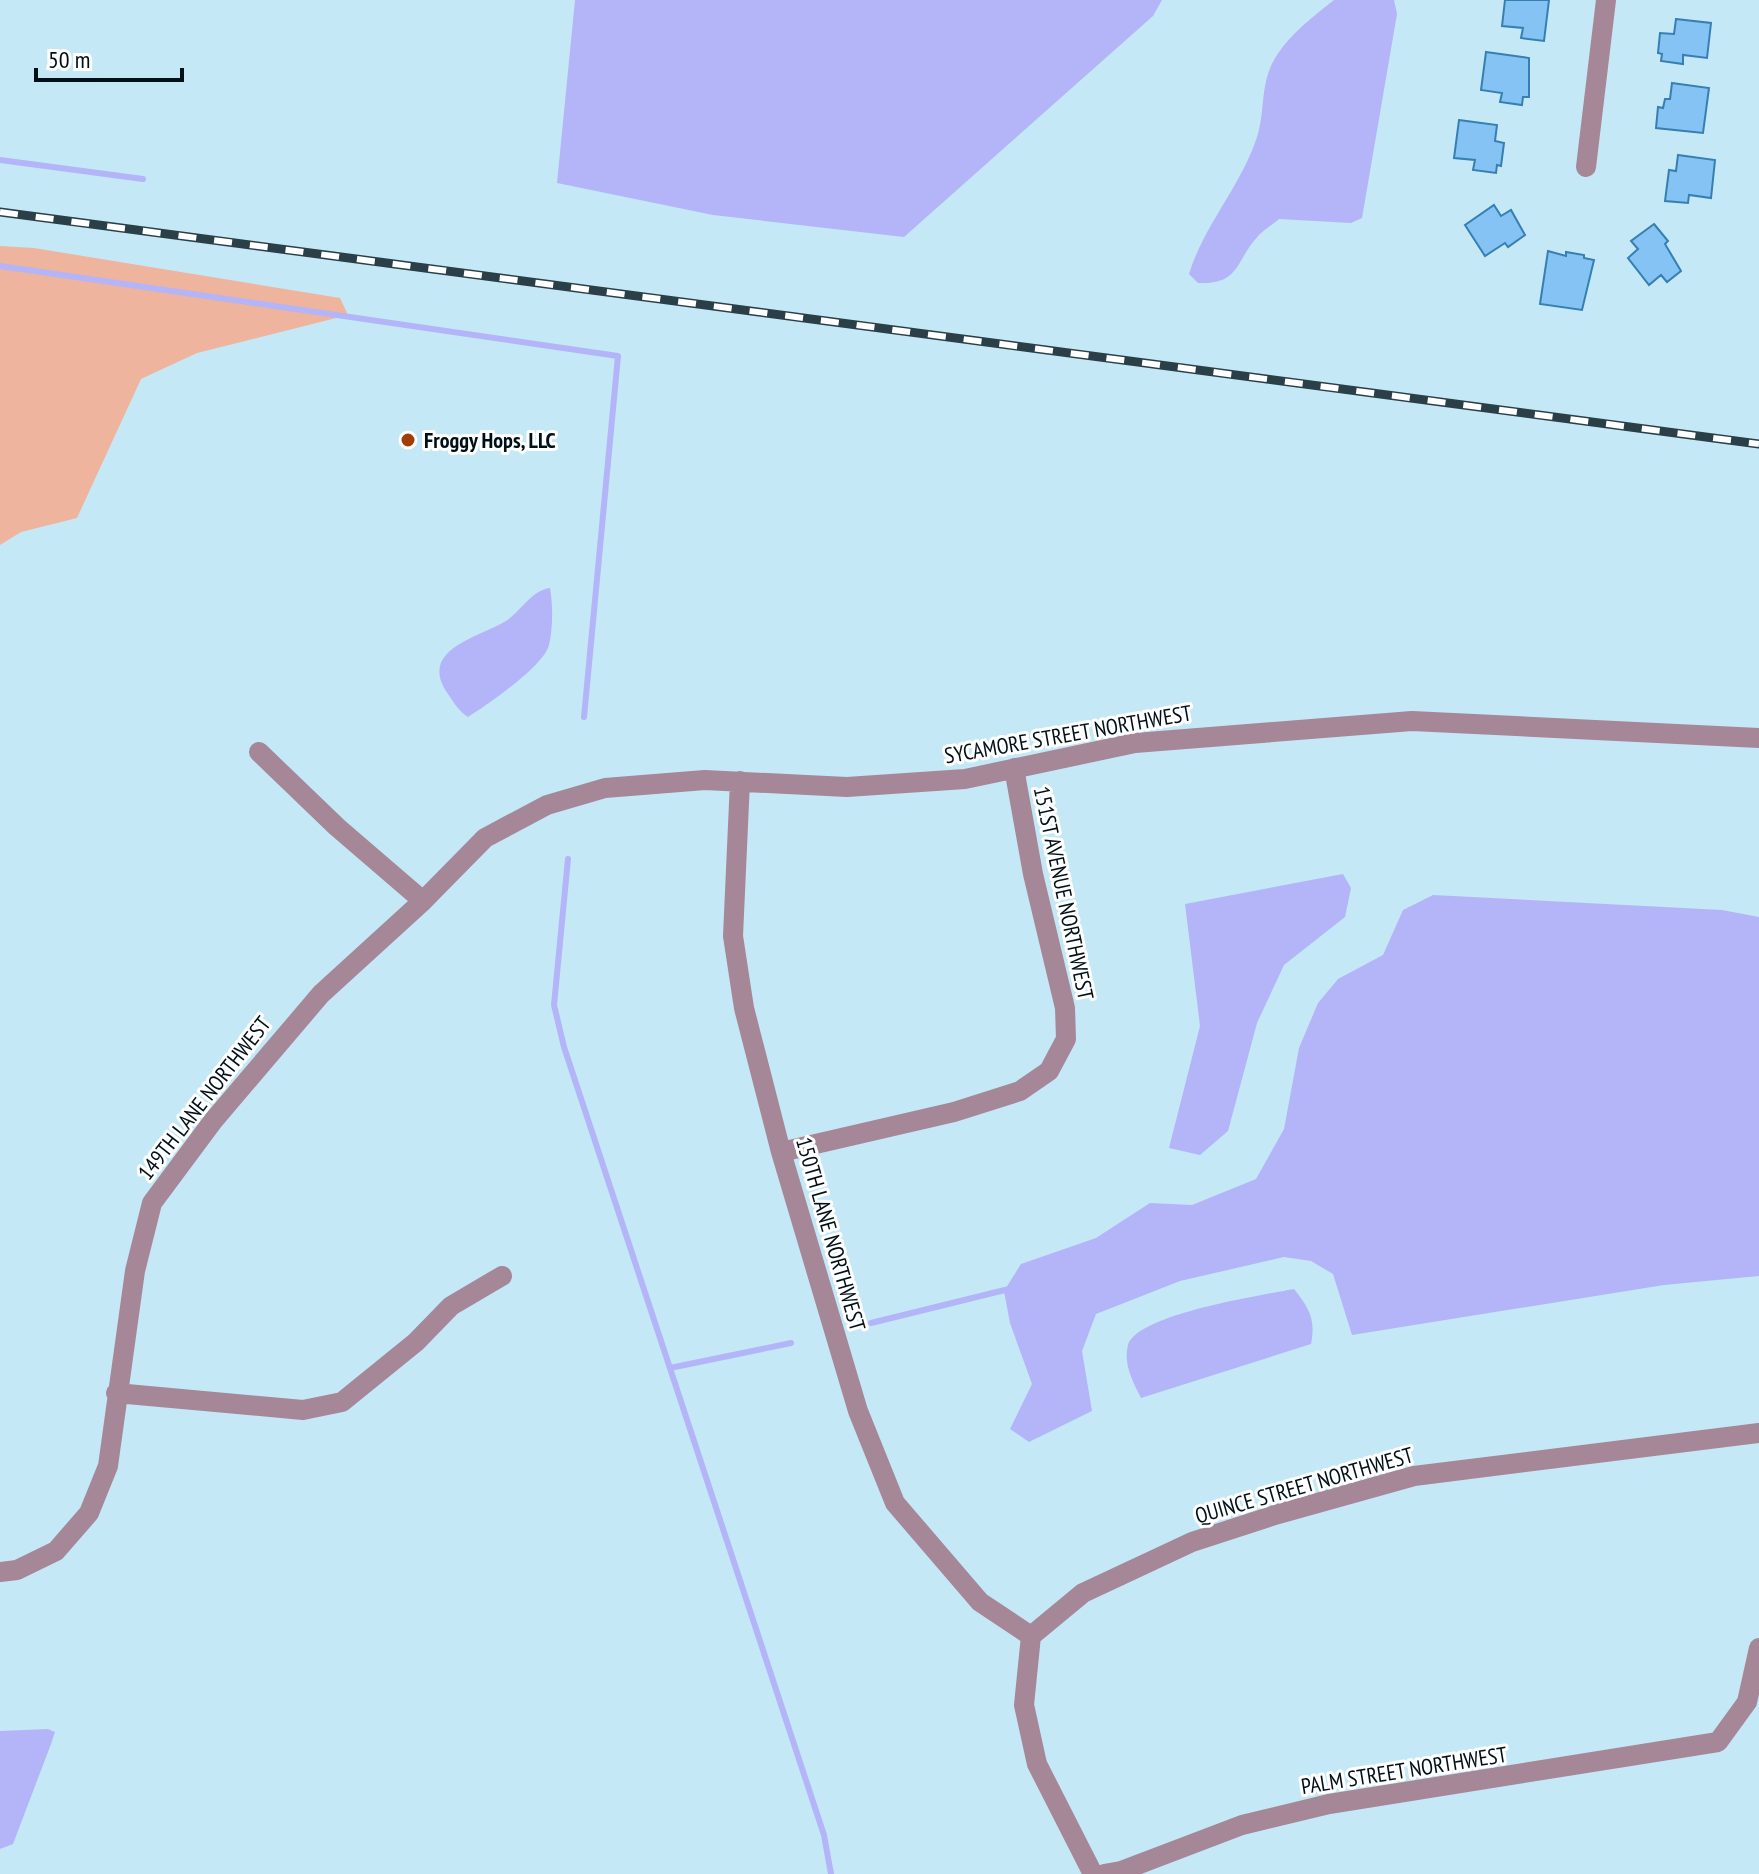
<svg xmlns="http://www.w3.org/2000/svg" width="1759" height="1874" font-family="'PT Sans Narrow',sans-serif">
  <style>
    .green { fill: #eeb49d }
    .water { fill: #b3b5f8 }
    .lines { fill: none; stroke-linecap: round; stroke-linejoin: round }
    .stream { stroke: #b3b5f8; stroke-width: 6 }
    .building { fill: #84c3f3; stroke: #367fb2; stroke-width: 2 }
    .street { stroke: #a58798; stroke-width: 20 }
    .rail-casing { stroke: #2a3f47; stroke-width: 9 }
    .rail { stroke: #fff; stroke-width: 6; stroke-dasharray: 18; stroke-linecap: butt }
    .poi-dot { fill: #a13e07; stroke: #fff; stroke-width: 3 }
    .labels { text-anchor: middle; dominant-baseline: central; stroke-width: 6; stroke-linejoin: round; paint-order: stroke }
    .poi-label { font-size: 22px; font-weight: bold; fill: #001017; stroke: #fff; text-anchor: start }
    .street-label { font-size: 22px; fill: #001017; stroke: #fff }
  </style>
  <rect width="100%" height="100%" fill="#c4e8f6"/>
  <path class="green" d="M0,246L34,248L340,298L348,315L197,353L141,379L77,518L21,532L0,545Z"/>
  <path class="water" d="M575,0H1162L1153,16L904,237L713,215L557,183Z
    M1334,0H1394L1397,14L1362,218L1351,223L1279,219C1273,224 1265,229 1259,235C1235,260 1241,285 1198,283L1189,274C1204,225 1241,186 1257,137C1266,110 1259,82 1277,55C1291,33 1314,16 1334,0Z
    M550,588C553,605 553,628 549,645C544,666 487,705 468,717C459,711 454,703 448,694C417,650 477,638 506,621C521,611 532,590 550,588Z
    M1343,874L1351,888L1345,917L1284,965L1257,1023L1228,1131L1200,1155L1169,1148L1200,1026L1185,904Z
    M1433,895L1722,910L1759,917V1276L1664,1285L1352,1335L1333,1274L1311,1261L1284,1257L1180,1281L1096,1314L1082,1351L1092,1411L1029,1442L1010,1429L1032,1384L1010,1323L1004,1291L1021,1264L1096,1238L1150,1203L1192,1205L1256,1179L1284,1129L1299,1048L1318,1003L1338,979L1383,955L1403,910Z
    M1294,1289C1309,1308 1316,1319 1311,1344L1141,1398C1133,1382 1123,1364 1128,1345C1137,1314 1263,1295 1294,1289Z
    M48,1729L55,1732L51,1744L13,1844L0,1849V1731Z"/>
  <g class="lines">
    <path class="stream" d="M0,160L143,179
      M0,266L618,356L584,717
      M568,859L554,1005L564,1047L824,1835L831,1874
      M871,1323L1009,1289
      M670,1368L791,1343"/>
  </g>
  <path class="building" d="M1505,0H1549L1544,41L1521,38L1523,28L1502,26Z
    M1676,19L1711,23L1707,58L1683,55V64L1661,61L1662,54L1658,53L1660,33L1674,34Z
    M1486,52L1529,58V97H1523L1522,105L1500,102L1502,93L1481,90Z
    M1672,83L1709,88L1703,133L1656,128L1658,107L1663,108L1665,99H1670Z
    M1459,120L1497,125L1495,141L1504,143L1501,166L1497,165L1496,173L1473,170L1475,160L1454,158Z
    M1678,155L1715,160L1711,198L1689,195L1688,203L1665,201L1669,170L1676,171Z
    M1494,205L1501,216L1511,210L1525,235L1508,247L1505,243L1485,256L1465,225Z
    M1654,224L1668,241L1665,244L1681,271L1667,282L1661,275L1649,285L1628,258L1638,249L1631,241Z
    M1548,251L1566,256V252L1584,255V258L1594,260L1582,310L1540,304Z"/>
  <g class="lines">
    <path class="street" d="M1586,167L1606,0
      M259,752L337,827L423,901
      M740,781L733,936L744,1008L781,1152L858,1411L895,1503L980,1602L1031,1636
      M781,1152L954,1112L1020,1091L1049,1071L1066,1039L1065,1008L1033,874L1014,768
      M116,1393L303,1410L342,1402L416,1342L451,1306L502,1276
      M0,1572L17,1570L56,1551L89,1513L108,1466L135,1271L152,1203L213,1121L321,994L423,901L485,838L547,805L605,788L705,780L847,787L965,779L1135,743L1412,721L1759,738
      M1031,1636L1083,1593L1192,1542L1278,1514L1414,1476L1759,1433
      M1031,1636L1024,1705L1037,1764L1093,1874
      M1104,1874L1121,1871L1242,1825L1329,1804L1718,1742L1747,1702L1759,1648"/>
    <g class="rail-casing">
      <path id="rail" d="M0,212L1759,444"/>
    </g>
    <use href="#rail" class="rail"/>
  </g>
  <circle class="poi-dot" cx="408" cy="440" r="8"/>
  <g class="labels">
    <g class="poi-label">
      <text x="424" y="440">Froggy Hops, LLC</text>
    </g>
    <g class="street-label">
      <text transform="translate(1068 734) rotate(-10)">SYCAMORE STREET NORTHWEST</text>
      <text transform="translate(1064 893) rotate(78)">151ST AVENUE NORTHWEST</text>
      <text transform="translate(204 1098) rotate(-52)">149TH LANE NORTHWEST</text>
      <text transform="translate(831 1234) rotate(74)">150TH LANE NORTHWEST</text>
      <text transform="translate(1304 1485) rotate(-16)">QUINCE STREET NORTHWEST</text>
      <text transform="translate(1404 1770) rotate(-9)">PALM STREET NORTHWEST</text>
    </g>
  </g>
  <path d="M36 68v12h146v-12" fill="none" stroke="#001017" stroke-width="4"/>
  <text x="48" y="68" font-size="24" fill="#001017" stroke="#ffffff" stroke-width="6" paint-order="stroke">50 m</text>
</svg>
